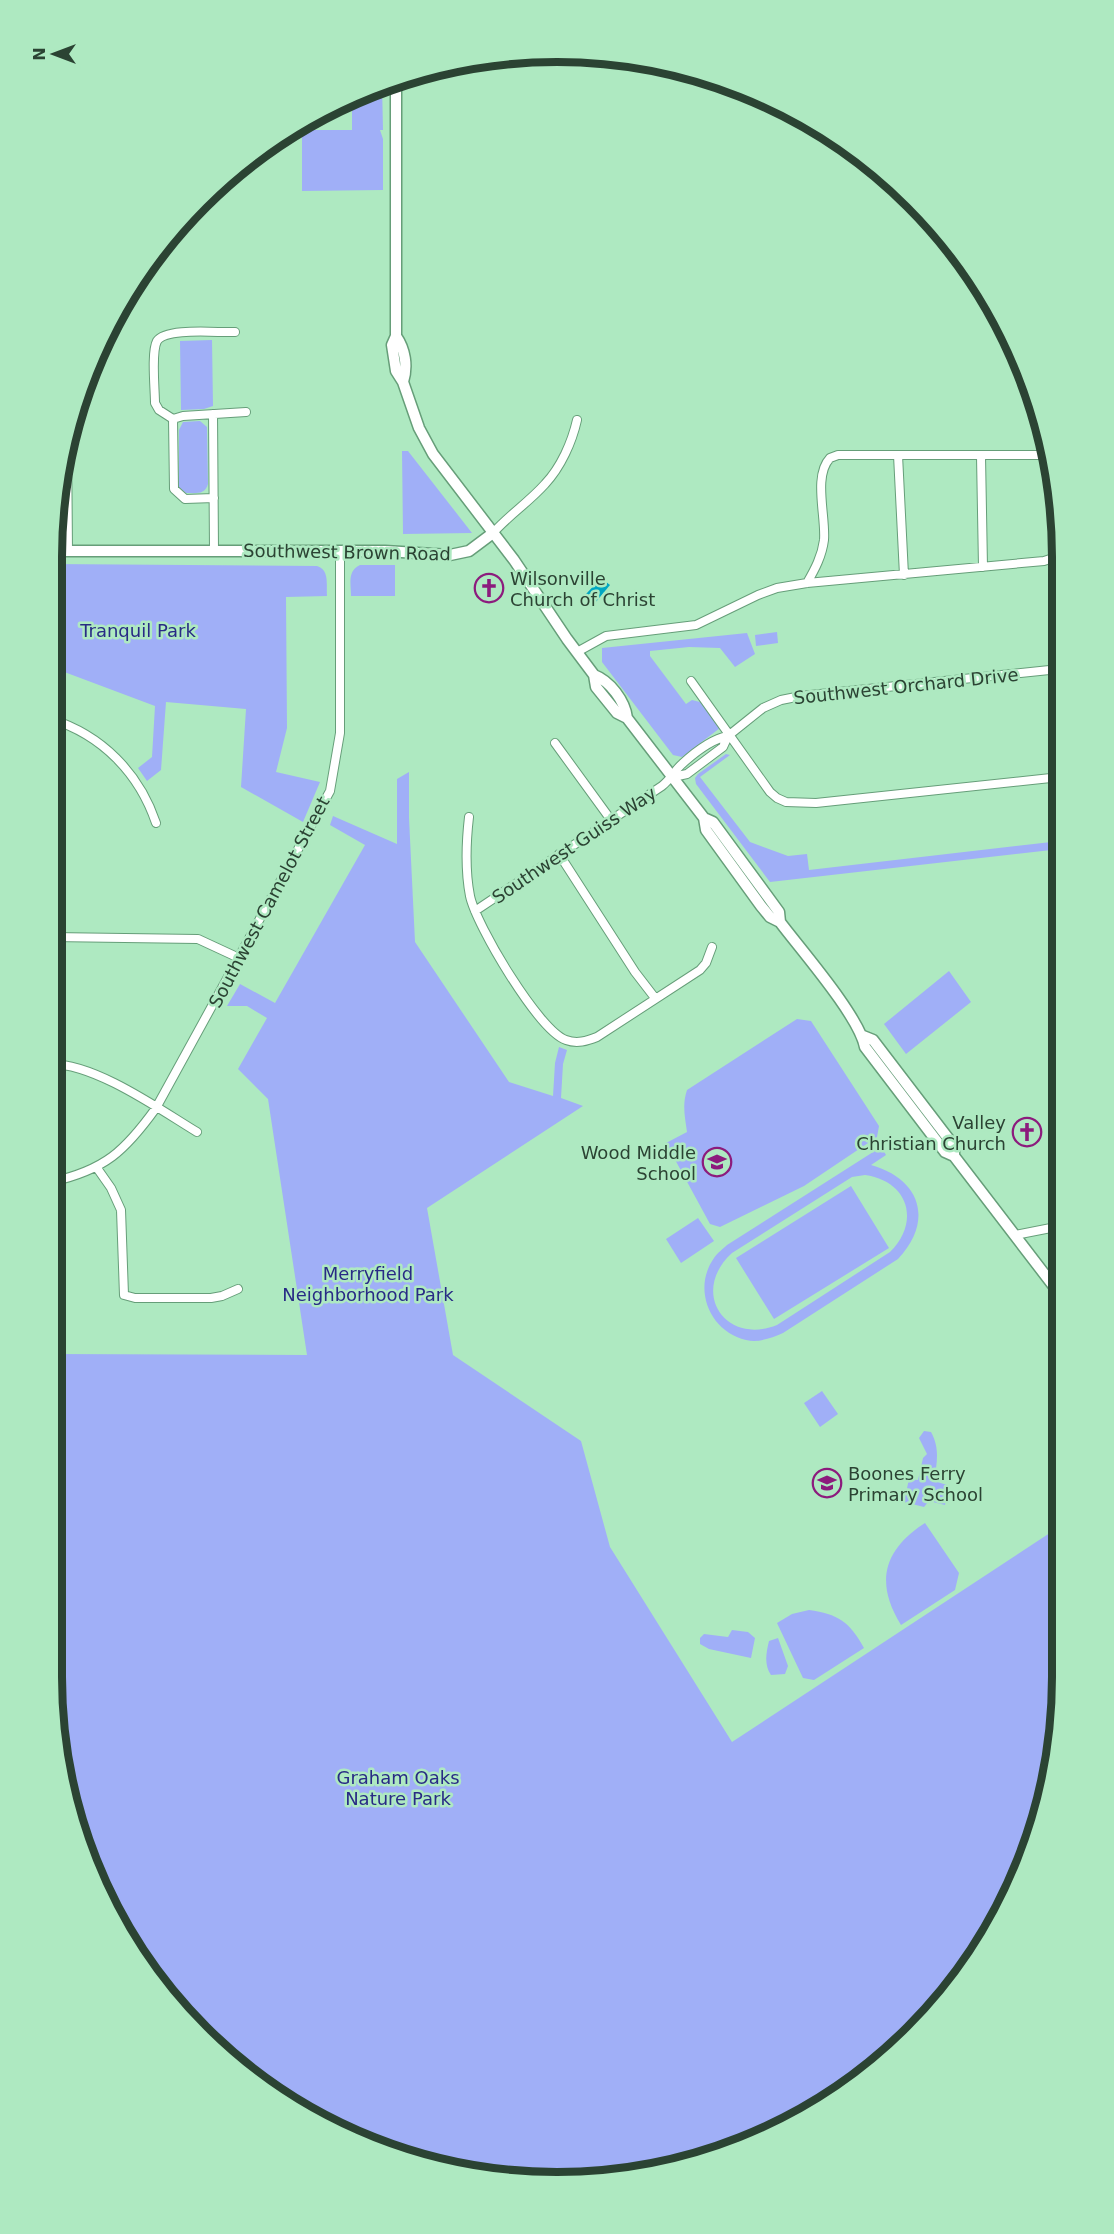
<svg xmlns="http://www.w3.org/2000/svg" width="1114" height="2234" font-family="'DejaVu Sans',sans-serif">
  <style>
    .green { fill: #a0aff7; fill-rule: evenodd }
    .water { fill: #01a7c2 }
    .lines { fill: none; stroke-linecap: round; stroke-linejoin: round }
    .minor-casing { stroke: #669e79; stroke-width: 10 }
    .tertiary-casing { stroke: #669e79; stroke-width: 13 }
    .secondary-casing { stroke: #669e79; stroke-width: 13 }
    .minor { stroke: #fff; stroke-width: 8 }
    .tertiary { stroke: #fff; stroke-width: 10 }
    .secondary { stroke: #fff; stroke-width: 10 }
    .labels { text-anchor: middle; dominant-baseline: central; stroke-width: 5; stroke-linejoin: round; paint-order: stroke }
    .street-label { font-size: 18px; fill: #2b4333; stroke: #aee9c1 }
    .poi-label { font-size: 18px; fill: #2b4333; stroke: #aee9c1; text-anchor: start }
    .park-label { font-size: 18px; fill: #282a85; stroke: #aee9c1 }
    .rim { fill: none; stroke: #2b4333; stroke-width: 8 }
  </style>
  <rect width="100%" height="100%" fill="#aee9c1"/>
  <path class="green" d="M382,84L383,130H380L383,139V190L302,191V130H352V96Z
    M212,340L213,406L204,409L181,410L180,341Z
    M183,422L200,421L207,427L208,484C205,495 196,493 186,493L179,487V430Z
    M402,451H408L472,533L403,534Z
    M51,564L317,566C330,570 326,585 327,596L286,597L287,728L276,772L320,782L303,822L241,787L246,709L166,702L161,770L147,781L138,768L152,757L155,706L51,667Z
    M360,565H395V596H351C351,584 347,571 360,565Z
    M777,632L778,643L756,646L755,635Z
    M747,633L755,654L735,667L720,648L689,647L650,651V656L686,704L692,700L700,702L720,728L682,757L673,755L602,662V648Z
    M726,754L730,755L700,777L750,842L788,856L807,854L809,870L1060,841V849L770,882L696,784L695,778L698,774Z
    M409,772V818L415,942L509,1082L553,1096L555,1063L559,1047L567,1050L563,1064L561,1098L583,1106L427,1208L453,1355L581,1441L610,1547L732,1742L1062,1525L1063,1677L1053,1776L1024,1871L937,2011L865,2079L781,2131L623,2179L458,2173L304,2115L247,2075L241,2052H218L156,1985L78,1840L51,1677V1354L307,1355L268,1099L238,1069L267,1018L247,1006H227L240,984L275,1003L365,845L330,825L333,816L397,844V779Z
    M949,971L971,1002L906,1054L884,1024Z
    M797,1019L811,1021L879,1126L877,1137L804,1186L720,1227L710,1224L666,1143L687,1132C685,1117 682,1105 687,1090Z
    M881,1147L886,1155L871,1165C921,1179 934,1221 898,1259L783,1333C771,1338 759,1343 746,1340C710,1332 692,1289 714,1258C717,1253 723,1249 727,1245ZM865,1175C908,1181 921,1221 890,1252L777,1325C724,1346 690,1291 732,1253L852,1177Z
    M851,1186L889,1248L774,1319L736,1258Z
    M698,1218L714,1241L681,1263L666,1239Z
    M822,1391L838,1414L820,1427L804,1403Z
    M924,1431L931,1432C940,1448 937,1463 934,1481L947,1485L949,1488L945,1505L929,1501L924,1507L904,1502L909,1479L918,1480L923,1458L927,1454L919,1438Z
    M925,1523L959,1573L955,1590L901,1625C875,1583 883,1550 925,1523Z
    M809,1610C838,1614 850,1622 864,1648L814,1680L803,1678L777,1623L792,1614Z
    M732,1630L748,1632L755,1638L751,1658L709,1649L700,1644V1638L704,1634L728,1637Z
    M778,1638L788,1666L785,1674L771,1675C764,1665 766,1653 769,1641Z"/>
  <path class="water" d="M601,578L610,585L595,603L586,594Z"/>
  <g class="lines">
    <g class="minor-casing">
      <path id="minor" d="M213,414L214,550
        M173,419L159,410L155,403C155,389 151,352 157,341C166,327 219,333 235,332
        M173,419L174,489L185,499L214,498
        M173,419L183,416L246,412
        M67,436L68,551
        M898,455L904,575
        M981,456L983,567
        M1057,484L1059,512
        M493,533C509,515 529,502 545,484C561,467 572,442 577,420
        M807,583C815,569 822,556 824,540C826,516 813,476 830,458L838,455H1039L1050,458
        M577,652L606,636L696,625L758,595L777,588L807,583L1044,561L1053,558L1059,552
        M691,681L770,792L777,798L786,802L816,803L1060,777
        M51,719C102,735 139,773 156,823
        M555,743L611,820
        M673,777L687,774L723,747L728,736L763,708L781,700L801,696L1059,669
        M469,817C466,843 465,870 470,896C476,925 539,1031 566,1040C577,1044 587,1041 597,1037L700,970L706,963L712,947
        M559,854L635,972L655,998
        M475,911L662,786C672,778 674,771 682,764C694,753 712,739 728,736
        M51,937L198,939L239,958
        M51,1064C96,1064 159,1109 197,1132
        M97,1168L111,1188L121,1210L124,1295L135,1298H211L222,1296L238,1289
        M51,1182C105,1170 125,1151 156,1108L330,791L340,733V551
        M1015,1235L1061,1226"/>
    </g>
    <g class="tertiary-casing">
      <path id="tertiary" d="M52,551H385L450,555L469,551L493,533"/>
    </g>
    <g class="secondary-casing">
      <path id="secondary" d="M396,80V336L392,345L396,371L403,382L419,428L433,454L514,560L567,639L594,675L596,687L617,713L627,718L704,818L706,830L761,906L770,917L780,922C801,950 859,1016 865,1047L945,1152L954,1156L1062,1297
        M396,336C405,349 408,366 403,382
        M594,675C610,681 625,701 627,718
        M704,818L713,822L779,912L780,922
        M863,1036L873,1040L954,1146V1156"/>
    </g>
    <use href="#minor" class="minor"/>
    <use href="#tertiary" class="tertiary"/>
    <use href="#secondary" class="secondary"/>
  </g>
  <defs>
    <g id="church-ring" transform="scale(1.5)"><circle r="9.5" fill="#aee9c1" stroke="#8c1b7d" stroke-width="1.5"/><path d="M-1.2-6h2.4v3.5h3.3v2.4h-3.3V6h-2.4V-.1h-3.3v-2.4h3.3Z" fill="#8c1b7d"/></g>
    <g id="school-ring" transform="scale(1.5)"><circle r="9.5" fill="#aee9c1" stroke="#8c1b7d" stroke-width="1.5"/><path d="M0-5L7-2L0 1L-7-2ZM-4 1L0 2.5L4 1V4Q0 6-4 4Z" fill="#8c1b7d"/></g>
  </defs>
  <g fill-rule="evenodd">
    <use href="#church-ring" x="489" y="588"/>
    <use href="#church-ring" x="1027" y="1132"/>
    <use href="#school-ring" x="717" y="1162"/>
    <use href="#school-ring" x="827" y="1483"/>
  </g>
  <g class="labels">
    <g class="street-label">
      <text transform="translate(347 552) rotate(1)">Southwest Brown Road</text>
      <text transform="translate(906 686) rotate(-6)">Southwest Orchard Drive</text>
      <text transform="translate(574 845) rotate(-34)">Southwest Guiss Way</text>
      <text transform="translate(269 902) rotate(-62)">Southwest Camelot Street</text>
    </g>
    <g class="poi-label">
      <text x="510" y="578">Wilsonville<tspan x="510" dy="21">Church of Christ</tspan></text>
      <text x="1006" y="1122" text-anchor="end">Valley<tspan x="1006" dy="21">Christian Church</tspan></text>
      <text x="696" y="1152" text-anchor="end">Wood Middle<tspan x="696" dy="21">School</tspan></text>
      <text x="848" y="1473">Boones Ferry<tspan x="848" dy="21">Primary School</tspan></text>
    </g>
    <g class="park-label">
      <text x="138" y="630">Tranquil Park</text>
      <text x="368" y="1273">Merryfield<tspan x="368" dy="21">Neighborhood Park</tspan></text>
      <text x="398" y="1777">Graham Oaks<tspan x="398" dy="21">Nature Park</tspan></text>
    </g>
  </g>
  <path d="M0 0H1114V2234H0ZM557 62H557A495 495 0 0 1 1052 557V1677A495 495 0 0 1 557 2172H557A495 495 0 0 1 62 1677V557A495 495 0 0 1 557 62Z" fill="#aee9c1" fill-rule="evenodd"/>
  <path class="rim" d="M557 62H557A495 495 0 0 1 1052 557V1677A495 495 0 0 1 557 2172H557A495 495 0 0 1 62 1677V557A495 495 0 0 1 557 62Z"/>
  <g transform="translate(54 54) rotate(270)" stroke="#aee9c1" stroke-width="4.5" paint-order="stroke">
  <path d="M0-4.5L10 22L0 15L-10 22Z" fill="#2b4333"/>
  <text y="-9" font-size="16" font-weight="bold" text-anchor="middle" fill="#2b4333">N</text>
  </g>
</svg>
